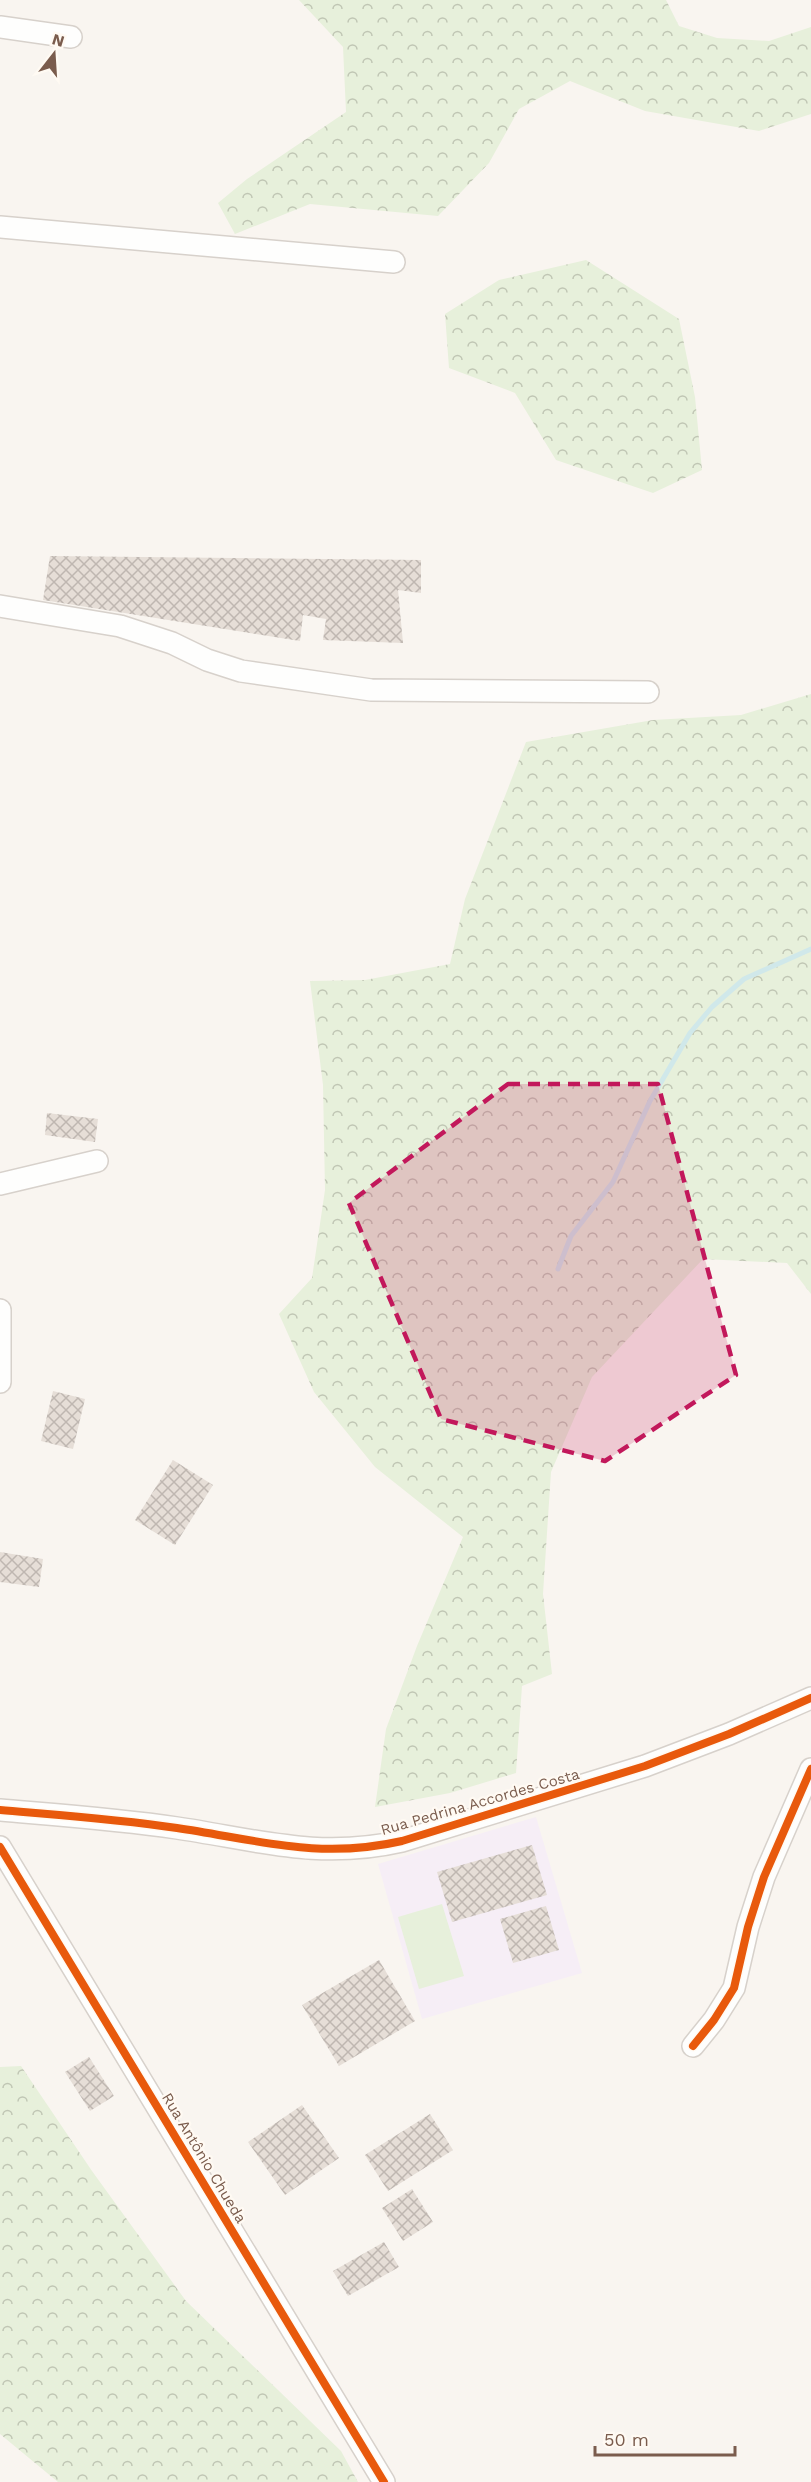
<svg xmlns="http://www.w3.org/2000/svg" width="811" height="2482" font-family="'Work Sans',sans-serif">
  <style>
    .education { fill: #f6eef6 }
    .grass { fill: #e7f0db }
    .forest { fill: url(#forest-crowns) }
    .lines { fill: none; stroke-linecap: round; stroke-linejoin: round }
    .stream { stroke: #d0e8ea; stroke-width: 5 }
    .building { fill: url(#building-cross-hatch) }
    .minor-casing { stroke: #d7d1cb; stroke-width: 24 }
    .minor { stroke: #fefefd; stroke-width: 21 }
    .cycleway-casing { stroke: #fffaf3; stroke-width: 11 }
    .cycleway { stroke: #e8590c; stroke-width: 8 }
    .marked { fill: #c2185b; fill-opacity: 0.2; stroke: #c2185b; stroke-width: 4.5; stroke-dasharray: 12 8; stroke-linejoin: round }
    .labels { text-anchor: middle; dominant-baseline: central; stroke-width: 4.5; stroke-linejoin: round; paint-order: stroke }
    .street-label { font-size: 15px; fill: #7a5c4d; stroke: #fffaf3 }
  </style>
  <defs>
    <pattern id="forest-crowns" width="20" height="18" patternUnits="userSpaceOnUse" patternTransform="scale(1.5)"><rect width="20" height="18" fill="#e7f0db"/><path d="M2 6a3 3 0 1 1 6 0M12 15a3 3 0 1 1 6 0" fill="none" stroke="#c0c6b4"/></pattern>
    <pattern id="building-cross-hatch" width="8" height="8" patternUnits="userSpaceOnUse" patternTransform="scale(1.5)"><rect width="8" height="8" fill="#e6ded7"/><path d="M0 0l8 8M0 8l8-8" fill="none" stroke="#bfb7b1"/></pattern>
  </defs>
  <rect width="100%" height="100%" fill="#f9f5f0"/>
  <path class="education" d="M536,1817L582,1973L422,2019L378,1864Z"/>
  <path class="grass" d="M442,1904L464,1976L419,1989L398,1917Z"/>
  <path class="forest" d="M299,0H666L679,26L717,38L769,41L811,27V114L759,131L645,111L570,81L519,109L489,163L438,216L310,204L235,234L218,203L247,179L346,112L343,47Z
    M586,260L679,319L695,397L702,470L653,493L556,460L515,393L449,368L445,314L499,280Z
    M811,694V1294L787,1263L703,1259L592,1377L551,1472L543,1594L552,1674L522,1686L516,1773L450,1793L375,1807L386,1729L417,1646L463,1537L375,1467L314,1392L279,1314L312,1278L325,1190L323,1085L310,981L365,980L450,964L465,899L526,742L653,720L741,715Z
    M21,2066L92,2171L186,2301L341,2451L358,2482H58L0,2434V2067Z"/>
  <g class="lines">
    <path class="stream" d="M558,1269L571,1236L613,1182L650,1101L690,1033L712,1007L744,979L811,949"/>
  </g>
  <path class="building" d="M50,556L421,560V593L398,590L403,643L323,640L326,619L303,615L300,641L43,600Z
    M47,1113L98,1119L95,1142L45,1135Z
    M53,1391L85,1399L73,1449L41,1441Z
    M173,1460L213,1485L175,1545L135,1520Z
    M0,1552L43,1559L39,1587L0,1582Z
    M532,1845L547,1895L452,1922L437,1872Z
    M546,1906L559,1950L513,1963L500,1919Z
    M379,1960L415,2021L339,2066L302,2005Z
    M89,2057L114,2096L90,2111L65,2072Z
    M302,2105L339,2158L285,2195L248,2142Z
    M430,2114L453,2150L388,2191L365,2155Z
    M412,2189L433,2222L403,2241L382,2208Z
    M384,2242L399,2267L348,2296L333,2271Z"/>
  <g class="lines">
    <g class="minor-casing">
      <path id="minor" d="M0,27L71,37
        M0,227L394,262
        M0,606L120,626L172,643L207,660L241,671L371,690L648,692
        M0,1184L97,1161
        M0,1310V1382
        M0,1810C59,1815 118,1819 177,1828C258,1840 319,1860 402,1841L645,1766L729,1734L811,1698
        M0,1847L384,2482
        M693,2046L714,2020L734,1988L748,1927L764,1877L811,1769"/>
    </g>
    <use href="#minor" class="minor"/>
    <g class="cycleway-casing">
      <path id="cycleway" d="M0,1810C59,1815 118,1819 177,1828C258,1840 319,1860 402,1841L645,1766L729,1734L811,1698
        M0,1847L384,2482
        M693,2046L714,2020L734,1988L748,1927L764,1877L811,1769"/>
    </g>
    <use href="#cycleway" class="cycleway"/>
  </g>
  <path class="marked" d="M508,1084H658L736,1375L605,1461L441,1419L349,1203Z"/>
  <g class="labels">
    <g class="street-label">
      <text transform="translate(480 1802) rotate(-16)">Rua Pedrina Accordes Costa</text>
      <text transform="translate(204 2158) rotate(59)">Rua Antônio Chueda</text>
    </g>
  </g>
  <g transform="translate(54 54) rotate(17)" stroke="#fffaf3" stroke-width="4.5" paint-order="stroke">
  <path d="M0-4.5L10 22L0 15L-10 22Z" fill="#7a5c4d"/>
  <text y="-9" font-size="16" font-weight="bold" text-anchor="middle" fill="#7a5c4d">N</text>
  </g>
  <path d="M595 2446v9h140v-9" fill="none" stroke="#7a5c4d" stroke-width="3"/>
  <text x="604" y="2446" font-size="18" fill="#7a5c4d" stroke="#fffaf3" stroke-width="4.5" paint-order="stroke">50 m</text>
</svg>
